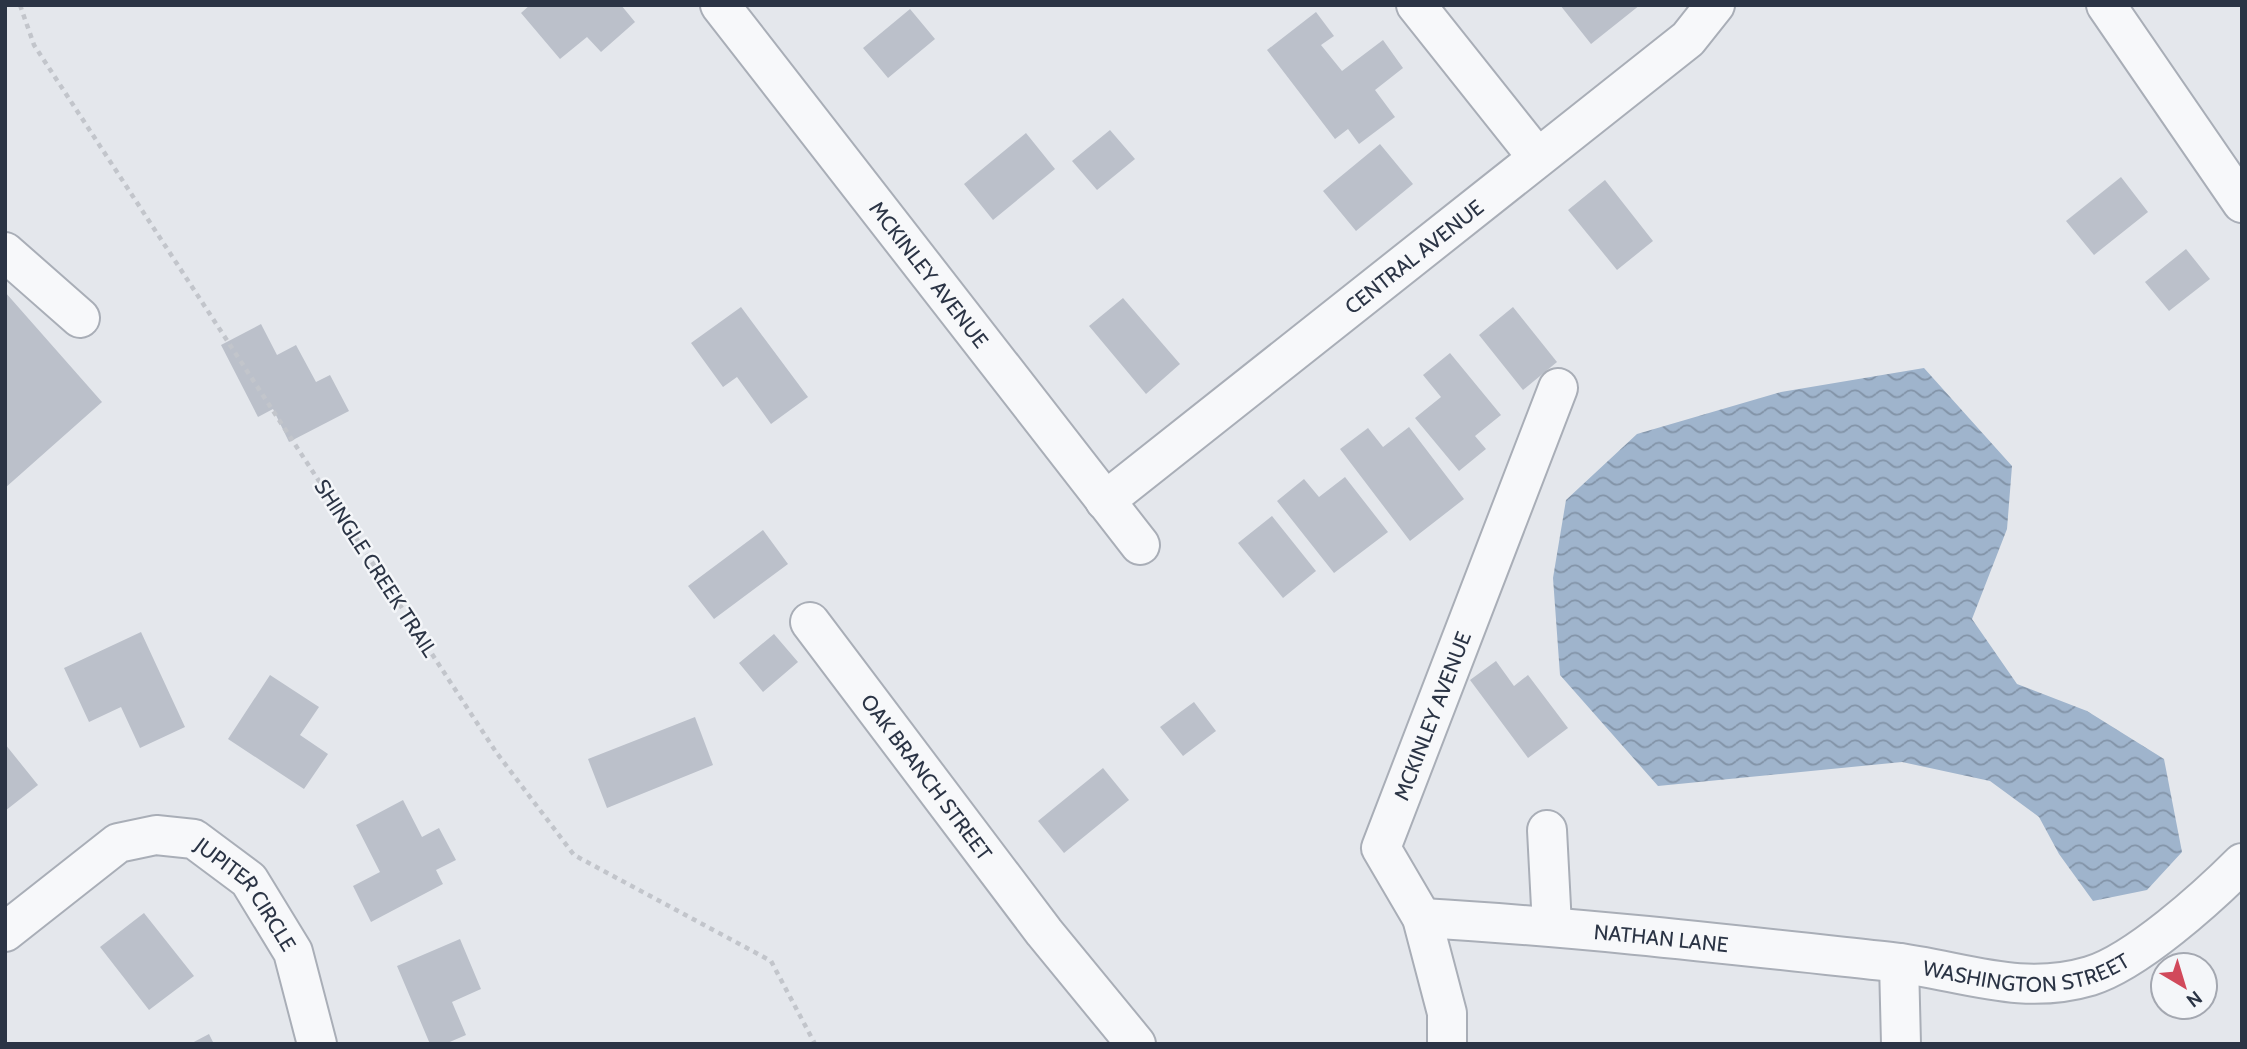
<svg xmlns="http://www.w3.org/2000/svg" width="2247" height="1049" font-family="Cabin,sans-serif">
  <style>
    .water { fill: url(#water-waves) }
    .building { fill: #bbc0ca }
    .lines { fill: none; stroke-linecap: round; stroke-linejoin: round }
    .minor-casing { stroke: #a9aeb7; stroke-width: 42 }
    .path { stroke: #c2c5cb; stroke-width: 4.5; stroke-dasharray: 5 5; stroke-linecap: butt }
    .minor { stroke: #f7f8fa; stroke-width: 38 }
    .labels { text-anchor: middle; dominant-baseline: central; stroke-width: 5; stroke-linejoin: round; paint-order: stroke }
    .street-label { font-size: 21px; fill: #2b3445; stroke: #f4f6f9 }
  </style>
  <defs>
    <pattern id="water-waves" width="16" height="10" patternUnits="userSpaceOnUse" patternTransform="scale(1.75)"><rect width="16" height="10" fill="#9fb4cc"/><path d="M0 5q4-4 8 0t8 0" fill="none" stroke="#8293a7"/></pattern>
  </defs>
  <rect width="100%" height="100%" fill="#e4e7ec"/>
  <path class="water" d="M1924,368L2012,466L2007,529L1972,619L2017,684L2087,711L2164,759L2182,852L2147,890L2093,901L2059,854L2039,817L1990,781L1902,762L1658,786L1560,675L1553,578L1566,500L1637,434L1781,392Z"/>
  <path class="building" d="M530,5H621L635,22L601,52L587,37L560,59L521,13Z
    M1560,5H1640L1591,44Z
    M910,9L935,39L888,78L863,48Z
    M1316,12L1334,36L1321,45L1342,71L1383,40L1403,68L1375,90L1395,117L1359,144L1348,129L1335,139L1267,50Z
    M1110,130L1135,159L1097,190L1072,161Z
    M1026,133L1055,169L993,220L964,184Z
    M1380,144L1413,184L1356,231L1323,191Z
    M2121,177L2148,212L2094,255L2066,221Z
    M1605,180L1653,241L1617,270L1568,210Z
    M2186,249L2210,279L2169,311L2145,282Z
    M5,292L102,402L5,488Z
    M1123,298L1180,364L1146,394L1089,326Z
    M741,307L808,397L771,424L737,377L723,387L691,343Z
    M1513,307L1557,362L1523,390L1479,335Z
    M261,324L277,355L296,345L316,382L330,375L349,411L289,442L273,409L258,417L221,345Z
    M1450,353L1501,415L1475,436L1486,449L1459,471L1415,418L1441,397L1423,375Z
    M1409,427L1464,499L1410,541L1340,449L1368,428L1383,447Z
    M1345,477L1388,532L1334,573L1277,501L1304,479L1319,497Z
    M1272,516L1316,571L1283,598L1238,543Z
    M763,530L788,564L714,619L688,586Z
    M141,632L185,727L140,748L121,707L89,722L64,668Z
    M774,634L798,662L763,692L739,663Z
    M1496,661L1514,686L1528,675L1568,728L1528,758L1470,680Z
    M270,675L319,707L300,735L328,754L304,789L228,739Z
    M1194,702L1216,731L1183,756L1160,727Z
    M695,717L713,765L607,808L588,759Z
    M5,744L38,785L5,811Z
    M1103,768L1129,800L1064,853L1038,821Z
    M403,800L422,837L439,828L456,860L436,870L443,884L371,922L353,886L380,872L356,825Z
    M144,913L194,976L149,1010L100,947Z
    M460,939L481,989L452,1002L466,1035L445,1044H430L397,966Z
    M209,1034L214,1044H190Z"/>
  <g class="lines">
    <g class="minor-casing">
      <g id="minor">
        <path id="s1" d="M720,5L1140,545"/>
        <path d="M1416,5L1537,157"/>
        <path d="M2106,5L2242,203"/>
        <path d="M5,252L80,318"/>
        <path id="s2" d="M1105,501L1688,39L1715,5"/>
        <path id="s3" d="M810,622L1044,932L1136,1044"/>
        <path d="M1547,830L1552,926"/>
        <path id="s4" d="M1422,918C1579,927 1735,945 1891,962C1961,970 2019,997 2090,976C2136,962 2207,898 2242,863"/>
        <path id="s5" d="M5,932L118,843L156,835L194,839L249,880L293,952L317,1044"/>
        <path d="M1899,963L1901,1044"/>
        <path id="s6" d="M1447,1044V1013L1422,918L1381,848L1558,388"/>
      </g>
    </g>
    <path class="path" d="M20,5L34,45L496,752L574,855L771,961L815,1044"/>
    <use href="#minor" class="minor"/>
  </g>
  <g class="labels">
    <g class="street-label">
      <text stroke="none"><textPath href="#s2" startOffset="394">CENTRAL AVENUE</textPath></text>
      <text stroke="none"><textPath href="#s1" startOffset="341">MCKINLEY AVENUE</textPath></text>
      <text transform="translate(376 568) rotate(57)">SHINGLE CREEK TRAIL</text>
      <text stroke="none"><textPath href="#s6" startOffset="352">MCKINLEY AVENUE</textPath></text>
      <text stroke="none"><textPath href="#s3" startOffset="194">OAK BRANCH STREET</textPath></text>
      <text stroke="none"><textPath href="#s5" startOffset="298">JUPITER CIRCLE</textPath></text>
      <text stroke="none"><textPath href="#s4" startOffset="240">NATHAN LANE</textPath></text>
      <text stroke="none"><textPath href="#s4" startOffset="609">WASHINGTON STREET</textPath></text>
    </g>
  </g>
  <rect width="2247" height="1049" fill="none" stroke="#2b3445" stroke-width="14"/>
  <g transform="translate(2184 986) rotate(142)"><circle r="33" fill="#f4f6f9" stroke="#a4a8b1" stroke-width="2"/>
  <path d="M0-5L12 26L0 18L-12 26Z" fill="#d1495b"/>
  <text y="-10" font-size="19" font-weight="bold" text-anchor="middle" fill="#2b3445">N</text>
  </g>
</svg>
